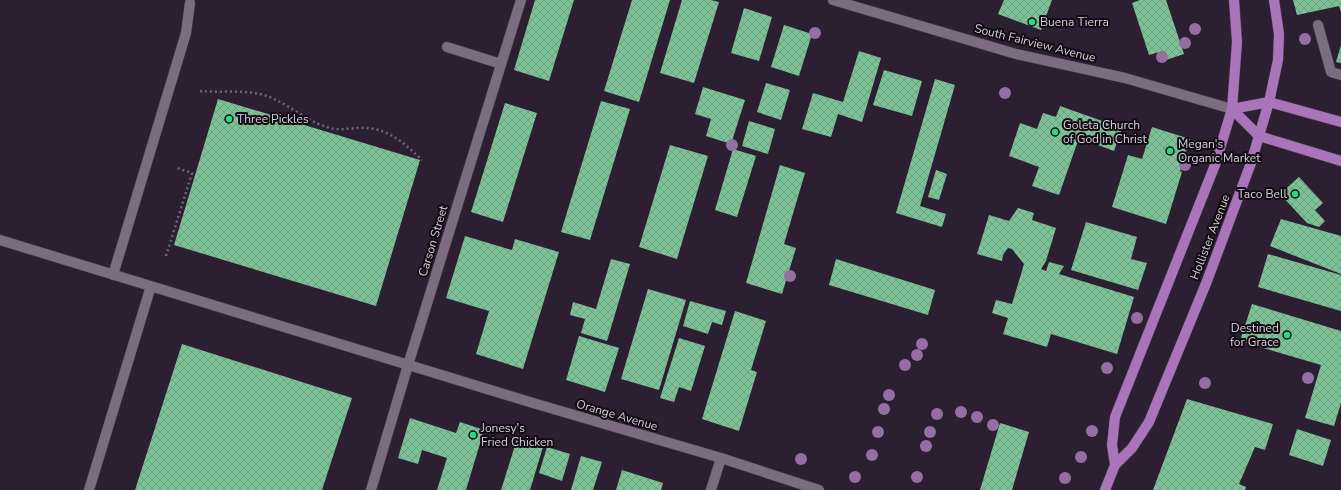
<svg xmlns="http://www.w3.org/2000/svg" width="1341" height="490" font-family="'Nunito Sans',sans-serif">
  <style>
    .building { fill: url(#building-cross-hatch) }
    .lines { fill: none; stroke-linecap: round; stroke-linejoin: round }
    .minor-casing { stroke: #473c4a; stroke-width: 11 }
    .major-casing { stroke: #473c4a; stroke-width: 11 }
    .path { stroke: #726776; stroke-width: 2.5; stroke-dasharray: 2 3; stroke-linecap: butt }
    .minor { stroke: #7b6c80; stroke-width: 10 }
    .major { stroke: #aa74bb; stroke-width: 10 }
    .tree { fill: #956fa2 }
    .poi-dot { fill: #28d885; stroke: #110c13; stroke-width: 1.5 }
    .labels { text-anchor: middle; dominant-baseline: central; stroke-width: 4; stroke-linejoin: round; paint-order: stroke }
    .poi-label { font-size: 12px; fill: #d7ceda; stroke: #110c13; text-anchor: start }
    .street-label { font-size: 12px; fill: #d7ceda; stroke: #110c13 }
  </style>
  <defs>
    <pattern id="building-cross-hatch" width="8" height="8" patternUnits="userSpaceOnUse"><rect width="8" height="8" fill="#7dc297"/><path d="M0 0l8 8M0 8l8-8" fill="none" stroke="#6ea182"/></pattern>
  </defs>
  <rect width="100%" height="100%" fill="#2c1f31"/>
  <path class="building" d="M535,0H574L549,81L514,70Z
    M632,0H670L639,102L604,91Z
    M682,0H711L719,2L694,83L660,73Z
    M1004,0H1052L1041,30L998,14Z
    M1140,0H1166L1184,54L1166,60L1163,51L1149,55L1132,3Z
    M1293,0H1341V12L1339,6L1297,15Z
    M744,8L772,17L759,61L731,53Z
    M784,25L812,34L799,76L771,67Z
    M1341,45V63L1336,62Z
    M859,51L881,58L862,122L838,114L831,137L802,129L813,93L843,102Z
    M884,70L922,81L912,116L873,105Z
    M935,79L955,85L920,206L946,214L942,227L896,213Z
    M766,83L790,90L781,120L757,112Z
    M703,87L745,100L731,144L706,136L711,119L695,114Z
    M218,99L420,160L376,306L174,245Z
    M601,101L630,109L590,240L561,232Z
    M505,103L537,113L503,222L471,212Z
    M1060,106L1122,128L1114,151L1079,138L1059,195L1032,186L1039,167L1009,156L1020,123L1037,129L1043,113L1056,117Z
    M749,121L775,129L768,154L742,146Z
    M1152,127L1190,139L1180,171L1182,172L1166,224L1112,207L1128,155L1142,159Z
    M670,145L708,156L677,259L639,247Z
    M733,149L756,156L737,217L715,210Z
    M780,165L805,173L784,244L796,248L782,294L746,283Z
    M936,170L947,174L939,200L928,197Z
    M1299,177L1323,203L1315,210L1325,221L1319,227L1307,223L1280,194Z
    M1018,208L1034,213L1032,220L1056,228L1046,261L1041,269L1046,271L1049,262L1064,266L1059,274L1134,297L1117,354L1051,334L1047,347L1003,334L1008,318L992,313L996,300L1012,304L1024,264L1012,249L1008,248L1003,255L1002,261L977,254L989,215L1009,221Z
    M1281,219L1341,236V274L1270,246Z
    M1086,222L1137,237L1131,259L1147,263L1138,290L1071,270Z
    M465,236L512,250L515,239L559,252L523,369L476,354L489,311L446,298Z
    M1268,254L1341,275V311L1258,287Z
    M611,259L630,264L607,341L581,333L585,319L570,315L573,302L596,309Z
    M836,259L935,290L928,315L829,285Z
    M648,289L686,300L659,390L621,379Z
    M690,301L726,311L722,325L712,322L708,334L683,326Z
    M1252,304L1341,331V403L1334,426L1305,418L1321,365L1240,341Z
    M735,311L766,321L751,370L757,372L739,431L702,419Z
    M579,336L619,348L605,392L566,380Z
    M679,338L705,346L691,391L679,387L674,402L660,398Z
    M182,344L352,398L322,490H135Z
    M1187,399L1273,424L1265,450L1255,447L1239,484L1246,487L1245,490H1153Z
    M410,418L456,433L460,422L484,430L466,490H437L447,458L422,450L418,464L398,458Z
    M1000,423L1029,432L1012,490H980Z
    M1297,429L1331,440L1323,466L1289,455Z
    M517,439L543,447L530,490H501Z
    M547,447L570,454L562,481L539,473Z
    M581,456L602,462L593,490H571Z
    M622,470L663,483L661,490H616Z"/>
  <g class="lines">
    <g class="minor-casing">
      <path id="minor" d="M833,0L1016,54L1125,78L1232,109
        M1318,25L1331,72L1341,75
        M447,47L501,64
        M0,240L533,403L721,458L819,490
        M113,275L186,33L190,3
        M89,490L151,286
        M371,490L408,365L521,0
        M711,490L721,458"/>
    </g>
    <g class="major-casing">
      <path id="major" d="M1232,109L1259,136L1341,161
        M1232,109L1269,102L1341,122
        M1115,465L1112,445L1115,417L1215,165L1232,109L1237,42L1234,0
        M1105,490L1115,465L1132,448L1149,422L1207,281L1251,163L1269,102L1278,60L1279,34L1274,0"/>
    </g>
    <path class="path" d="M200,91C221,93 247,89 267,96C290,104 310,125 335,129C345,130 356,127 366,128C390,129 406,145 422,160
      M166,256L192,173L177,168"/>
    <use href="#minor" class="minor"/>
    <use href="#major" class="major"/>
  </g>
  <g class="tree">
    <circle cx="1195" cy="29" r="6"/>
    <circle cx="815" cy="33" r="6"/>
    <circle cx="1305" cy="39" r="6"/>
    <circle cx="1185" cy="43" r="6"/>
    <circle cx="1162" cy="57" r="6"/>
    <circle cx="1005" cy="93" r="6"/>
    <circle cx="732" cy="145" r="6"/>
    <circle cx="1185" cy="165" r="6"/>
    <circle cx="790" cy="276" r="6"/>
    <circle cx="1137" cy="318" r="6"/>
    <circle cx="922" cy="344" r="6"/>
    <circle cx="917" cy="355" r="6"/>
    <circle cx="905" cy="365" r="6"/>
    <circle cx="1107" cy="368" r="6"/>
    <circle cx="1308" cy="378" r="6"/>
    <circle cx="1205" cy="383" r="6"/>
    <circle cx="889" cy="395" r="6"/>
    <circle cx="884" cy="409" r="6"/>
    <circle cx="961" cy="412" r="6"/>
    <circle cx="937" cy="414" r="6"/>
    <circle cx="977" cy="417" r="6"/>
    <circle cx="993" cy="425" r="6"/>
    <circle cx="1092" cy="431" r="6"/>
    <circle cx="878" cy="432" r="6"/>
    <circle cx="930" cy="432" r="6"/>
    <circle cx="926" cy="446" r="6"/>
    <circle cx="872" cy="455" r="6"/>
    <circle cx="1081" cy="457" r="6"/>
    <circle cx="801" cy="459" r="6"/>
    <circle cx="855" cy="477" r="6"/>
    <circle cx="917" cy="477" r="6"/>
    <circle cx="1065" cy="478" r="6"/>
  </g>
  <g class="poi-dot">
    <circle cx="1032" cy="22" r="4"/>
    <circle cx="229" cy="119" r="4"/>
    <circle cx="1055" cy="132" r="4"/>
    <circle cx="1170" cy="151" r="4"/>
    <circle cx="1295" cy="194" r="4"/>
    <circle cx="1287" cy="335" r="4"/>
    <circle cx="473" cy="435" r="4"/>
  </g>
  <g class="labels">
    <g class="poi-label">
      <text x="1040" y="22">Buena Tierra</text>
      <text x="237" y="119">Three Pickles</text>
      <text x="1063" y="125">Goleta Church<tspan x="1063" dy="14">of God in Christ</tspan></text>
      <text x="1178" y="144">Megan's<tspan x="1178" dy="14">Organic Market</tspan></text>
      <text x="1287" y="194" text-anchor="end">Taco Bell</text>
      <text x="1279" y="328" text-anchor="end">Destined<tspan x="1279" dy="14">for Grace</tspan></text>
      <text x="481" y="428">Jonesy's<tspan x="481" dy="14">Fried Chicken</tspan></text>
    </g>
    <g class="street-label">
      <text transform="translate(1035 43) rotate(14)">South Fairview Avenue</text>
      <text transform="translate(1210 237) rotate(-69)">Hollister Avenue</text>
      <text transform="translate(433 241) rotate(-73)">Carson Street</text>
      <text transform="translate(617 415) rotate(16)">Orange Avenue</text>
    </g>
  </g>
</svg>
